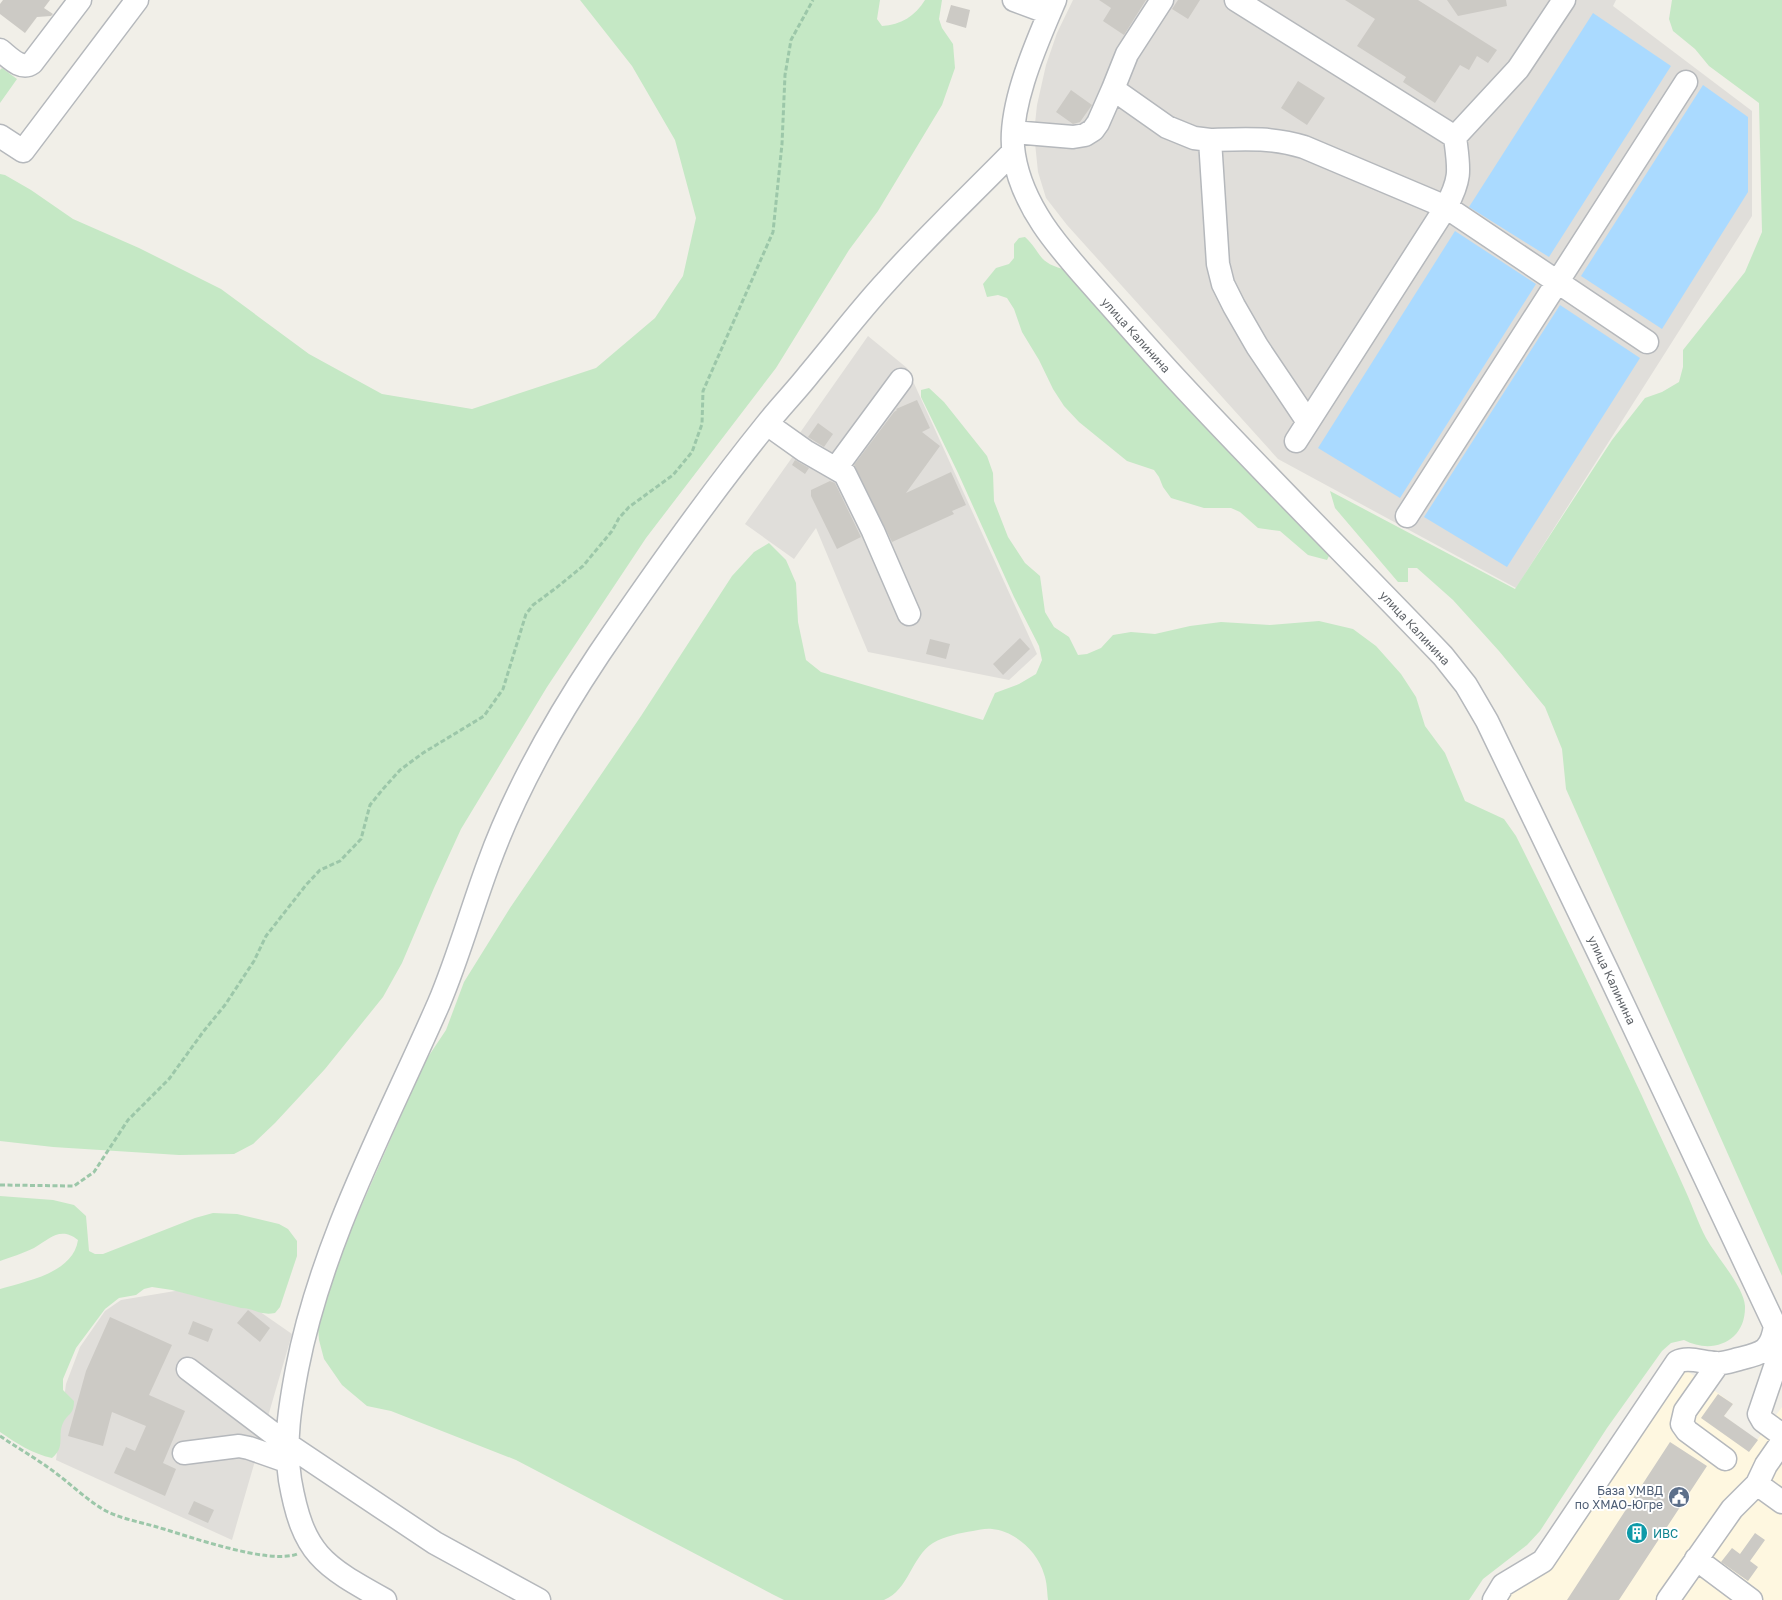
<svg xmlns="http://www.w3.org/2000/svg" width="1782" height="1600" font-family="'Golos Text',sans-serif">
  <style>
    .commercial { fill: #fef7e0 }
    .industrial { fill: #e0deda }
    .green { fill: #c5e8c5 }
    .water { fill: #aadaff }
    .building { fill: #cccac5 }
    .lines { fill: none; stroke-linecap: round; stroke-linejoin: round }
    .minor-casing { stroke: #b5b8bc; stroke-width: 25 }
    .path { stroke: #9cc7a9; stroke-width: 3; stroke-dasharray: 5 2.5; stroke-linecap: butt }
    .minor { stroke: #fff; stroke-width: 22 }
    .labels { text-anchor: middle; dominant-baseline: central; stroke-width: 4; stroke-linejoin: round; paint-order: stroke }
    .street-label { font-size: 12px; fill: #5f6368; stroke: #fff }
    .service-label { font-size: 12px; fill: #4e5e75; stroke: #fff; text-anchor: end }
    .culture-label { font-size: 12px; fill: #0d838f; stroke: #fff; text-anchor: start }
  </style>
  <rect width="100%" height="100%" fill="#f1efe8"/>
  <path class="commercial" d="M1668,1357L1733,1404L1724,1416L1757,1440L1782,1407V1600H1482L1492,1584L1538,1554Z"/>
  <path class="industrial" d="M1073,0H1616L1613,6L1752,111V216L1516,588L1278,459L1067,225L1046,198L1038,172L1034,133L1037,105L1046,65L1057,33Z
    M868,336L907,368L1037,654L1009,680L868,652L816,528L794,559L745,524L803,442L797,437Z
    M181,1290L256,1309L292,1334L232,1540L56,1460L66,1384L80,1347L105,1311L121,1300Z"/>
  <path class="green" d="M580,0H880L877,19L882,26C901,25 915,16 925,0H942L939,19L942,28L953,44L955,68L942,105L878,211L849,250L776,368L646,538L547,687L461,829L434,888L402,963L383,997L325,1069L275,1123L253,1144L234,1154L179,1155L53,1147L0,1141V174L5,175L31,190L73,219L139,248L221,289L309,354L382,394L472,409L596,368L655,318L683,276L696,218L675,140L632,66Z
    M1672,0H1782V1276L1566,789L1562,749L1545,707L1499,651L1453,600L1417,568H1408V582H1398L1335,508L1330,491L1515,589L1612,440L1645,398L1662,392L1679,382L1683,367V350L1745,272L1762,232L1759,103L1709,66L1695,49L1673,31L1669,19Z
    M2,68L17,79L0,103V70Z
    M1025,237C1042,253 1037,262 1063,269L1327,549L1329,556L1327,560L1308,555L1280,531L1258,528L1240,512L1231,508H1204L1171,498L1163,487L1159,477L1154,470L1127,461L1079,422L1064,406L1053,389L1039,360L1022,332L1014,309L1007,298L998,295L987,297L983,284L996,268L1009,264L1014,258V244L1019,238Z
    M929,388L944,402L987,456L993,473L994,501L1008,537L1025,563L1040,576L1045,612L1054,627L1069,637L1078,655L1087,654L1101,648L1113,635L1131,632L1155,634L1190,626L1221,622L1270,625L1319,621L1353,629L1376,646L1401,674L1416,697L1425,726L1445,753L1465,801L1504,819L1516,836C1559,922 1601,1009 1642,1096C1656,1128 1672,1160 1686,1192C1693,1207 1698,1223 1706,1238C1716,1256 1744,1287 1745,1306C1746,1342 1712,1355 1684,1340L1671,1343L1662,1351L1607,1428L1540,1531L1527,1545L1483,1579L1469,1600H1048C1047,1591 1047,1582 1044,1574C1038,1552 1015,1531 992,1529C986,1528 979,1530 973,1531C960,1533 945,1536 933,1543C911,1557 909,1590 884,1600H784L772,1594L516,1460L391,1411L367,1406L342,1385L324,1359L319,1340L318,1327L321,1306L350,1232L424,1063L446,1030L464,982L510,908L641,716L732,576L754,552L769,543L786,560L796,583L798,622L806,660L821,672L983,720L995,693L1019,684L1036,674L1042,660L1039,646L1014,597L958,473L921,397V390Z
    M0,1196L53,1200L74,1205L86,1216L89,1251L95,1254H103L195,1218L213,1213L237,1214L279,1224L288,1229L297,1241V1256L280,1307L275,1313C260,1316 254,1308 241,1308L172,1290L152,1287L144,1289L136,1295L119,1298L105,1309L76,1348L63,1379V1390L74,1401C74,1415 68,1413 63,1423C57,1436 66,1447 52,1458C33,1454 16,1443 0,1432V1289C27,1281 73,1273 78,1240C60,1226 50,1239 34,1248C24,1253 11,1257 0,1261Z"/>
  <path class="water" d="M1593,13L1671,66L1549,257L1469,207Z
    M1703,85L1748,117V192L1662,329L1581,276Z
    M1455,231L1536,284L1400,498L1318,448Z
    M1560,305L1640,358L1507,567L1424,517Z"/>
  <path class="building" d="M3,0H50L44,8L53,14L51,16L37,17L25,33L0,14V4Z
    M1099,0H1146L1124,35L1103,21L1111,8Z
    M1178,0H1200L1188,19L1172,9Z
    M1345,0H1418L1497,50L1488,63L1477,56L1469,70L1460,65L1435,103L1403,82L1406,77L1357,46L1375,19Z
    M1447,0H1506L1507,6L1458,16Z
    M951,5L970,10L966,28L946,22Z
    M1298,81L1325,98L1307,125L1281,108Z
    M1071,90L1092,105L1080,122L1073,124L1056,112Z
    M917,400L930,428L922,432L940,446L906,493L951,472L966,505L952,511L954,514L892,542L854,465L894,412L897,410L896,409Z
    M818,423L833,434L824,447L808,437Z
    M795,460L809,468L805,474L792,465Z
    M830,481L835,483L861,537L837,549L811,496V490Z
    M1020,638L1030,649L1003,675L993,664Z
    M930,639L950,644L946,659L926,654Z
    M248,1310L270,1328L260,1342L237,1323Z
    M110,1317L172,1345L149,1395L185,1411L163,1463L176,1469L165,1496L114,1473L126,1447L135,1451L146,1426L112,1412L103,1446L68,1436L86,1371Z
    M193,1321L213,1329L208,1342L188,1334Z
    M1718,1394L1733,1404L1724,1416L1758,1440L1749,1452L1701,1418Z
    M1670,1442L1707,1466L1619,1600H1567Z
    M194,1501L214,1510L208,1523L188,1514Z
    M1755,1533L1765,1540L1750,1561L1758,1567L1748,1581L1721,1562L1732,1548L1740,1554Z"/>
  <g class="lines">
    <g class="minor-casing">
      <path id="minor" d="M1014,0L1049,13
        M1055,0C1037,42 1006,110 1014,155C1023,211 1064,253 1100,294C1126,323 1151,352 1178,381C1264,474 1355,564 1443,656L1466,685L1487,721L1607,970L1775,1326L1780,1343L1779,1355L1759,1414L1763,1421L1782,1435
        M1236,0L1455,137C1459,169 1462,177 1446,207L1647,342
        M0,50C9,57 21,71 32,63L80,0
        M1113,89L1127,54L1162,0
        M1013,132L1073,137L1085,135L1093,130L1098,123L1113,89L1167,127L1194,138L1210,140L1218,264L1223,284L1234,306L1257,346L1308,422
        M0,136L23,151L137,0
        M1455,137L1518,69L1564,0
        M1210,140C1243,139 1272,137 1304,147L1446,207L1296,441
        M767,424L805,451L845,474L873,531L909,614
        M836,468L901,380
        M1407,516L1686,82
        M1718,1364L1685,1411L1682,1424L1687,1431L1725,1459
        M188,1369L287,1444L381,1507L435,1543L539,1600
        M1782,1442L1766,1465L1757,1484L1782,1502
        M184,1453L239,1446L249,1448L289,1462
        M1696,1559L1751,1600
        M385,1600C322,1565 303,1554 290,1480C284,1442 290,1406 297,1369C322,1240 387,1122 439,1003C458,958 471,911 488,865C515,790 555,720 599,654C652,576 707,498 766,425C780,407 796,391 810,373C836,342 860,310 887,281C927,236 971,195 1013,152
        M1494,1600L1503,1585L1543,1561L1677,1362C1688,1356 1704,1363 1716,1363C1723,1364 1731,1361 1739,1359C1762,1353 1771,1352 1775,1326
        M1668,1600L1732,1509L1757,1484"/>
    </g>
    <path class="path" d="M0,1185L74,1186L94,1172L128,1120L169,1079L203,1032L225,1005L254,961L266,936L306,885L320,870L340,861L361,839L370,805L383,789L400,770L423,753L484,716L503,689L526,614L533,605L556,588L583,566L612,531L619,518L629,507L673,475L692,452L702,424L703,391L773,232L782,144L785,75L791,40L813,0
      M0,1436C19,1449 39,1460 57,1474C73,1486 88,1501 106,1511C122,1519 140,1522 157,1527C188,1536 269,1565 297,1554"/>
    <use href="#minor" class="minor"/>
  </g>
  <defs>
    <g id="civic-disc" transform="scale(1.125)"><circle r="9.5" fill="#5c6f8a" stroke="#fff"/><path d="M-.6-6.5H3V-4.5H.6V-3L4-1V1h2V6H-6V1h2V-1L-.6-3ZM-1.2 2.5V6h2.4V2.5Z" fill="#fff"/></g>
    <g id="building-disc" transform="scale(1.125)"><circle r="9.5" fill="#0f9aa8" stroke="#fff"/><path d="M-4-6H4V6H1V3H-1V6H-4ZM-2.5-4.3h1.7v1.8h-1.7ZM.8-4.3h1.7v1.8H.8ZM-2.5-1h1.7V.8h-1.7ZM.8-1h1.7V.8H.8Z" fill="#fff"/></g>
  </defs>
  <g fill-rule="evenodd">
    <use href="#civic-disc" x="1679" y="1497"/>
    <use href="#building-disc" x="1637" y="1533"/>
  </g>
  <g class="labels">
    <g class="street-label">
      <text transform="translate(1136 335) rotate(48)">улица Калинина</text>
      <text transform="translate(1415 628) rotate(47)">улица Калинина</text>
      <text transform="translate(1612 980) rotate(65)">улица Калинина</text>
    </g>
    <g class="service-label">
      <text x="1663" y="1490">База УМВД<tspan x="1663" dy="14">по ХМАО-Югре</tspan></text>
    </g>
    <g class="culture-label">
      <text x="1653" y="1533">ИВС</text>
    </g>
  </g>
</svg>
